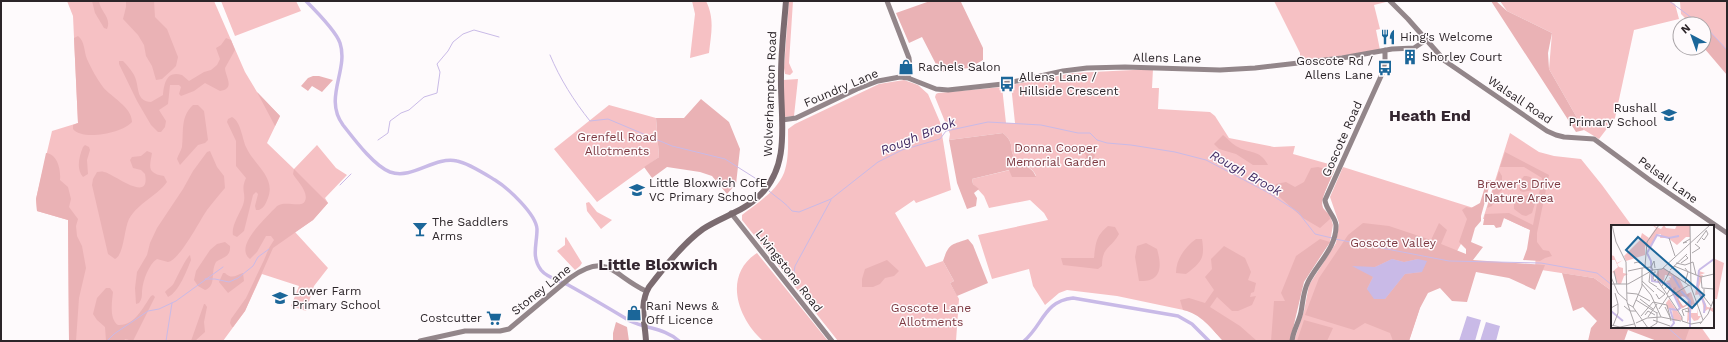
<svg xmlns="http://www.w3.org/2000/svg" width="1728" height="342" font-family="'Work Sans',sans-serif">
  <style>
    .green { fill: #f6c1c4 }
    .forest { fill: #eab2b5; fill-rule: evenodd }
    .water { fill: #c9bae7 }
    .lines { fill: none; stroke-linecap: round; stroke-linejoin: round }
    .stream { stroke: #c9bae7; stroke-width: 1 }
    .canal { stroke: #c9bae7; stroke-width: 3.5 }
    .secondary { stroke: #93868a; stroke-width: 5 }
    .primary { stroke: #7b6b70; stroke-width: 6 }
    .labels { text-anchor: middle; dominant-baseline: central; stroke-width: 3; stroke-linejoin: round; paint-order: stroke }
    .poi-label { font-size: 12px; fill: #2c2529; stroke: #fefafc; text-anchor: start }
    .street-label { font-size: 12px; fill: #2c2529; stroke: #fefafc }
    .park-label { font-size: 12px; fill: #7c3840; stroke: #fefafc }
    .water-label { font-size: 13px; font-style: italic; fill: #442d65; stroke: #fefafc }
    .district-label { font-size: 16px; font-weight: bold; fill: #342630; stroke: #fefafc }
    .inset-river { fill: none; stroke: #c9bae7; stroke-width: 2 }
    .inset-road { fill: none; stroke: #aaa5a8; stroke-width: 1 }
    .view { fill: #1b6699; fill-opacity: 0.15; stroke: #1b6699; stroke-width: 2 }
    .inset-edge { fill: none; stroke: #2c2529; stroke-width: 2 }
  </style>
  <rect width="100%" height="100%" fill="#fefafc"/>
  <path class="green" d="M67,1H214L245,72L257,92L280,116L267,143L294,169L317,145L336,168L347,175L325,198L328,203L313,220L295,232L328,268L314,286L306,311L291,306L299,286L262,274L245,311L223,341H69L68,220L37,211L36,199L52,131L78,123L73,16Z
    M221,1H296L301,11L235,36Z
    M692,1H706C715,19 711,34 709,53L690,58L695,14Z
    M789,1H793L789,63L793,72L790,75L785,74L784,68Z
    M1274,1H1385L1386,2L1374,5L1380,29L1376,30L1380,50L1300,62V53Z
    M1500,1H1670L1675,4L1679,19L1634,30L1615,118L1599,139L1584,130L1549,69L1552,33L1507,11Z
    M1681,1H1727V62L1704,38V24H1691L1681,14L1680,2Z
    M1153,69L1152,88H1159L1158,109L1210,112L1215,116L1229,138L1274,147L1295,146L1293,154L1336,166L1321,201L1323,208L1330,215L1333,225L1330,242L1303,282L1290,341H1223L1205,321L1193,312L1117,296L1067,290L1059,293L1045,305L1033,286L1029,269L992,279L978,235L1048,220L1044,213L1030,200L989,208L984,196L973,184L972,179L1010,170L1036,176C1032,165 1021,167 1015,158C1008,148 1016,144 1003,133L949,140L950,134L935,97L936,94L938,93L1002,87L1006,123H1015L1011,85L1073,73Z
    M798,79L794,116L784,117L783,80Z
    M904,80L918,85L928,94L940,122L951,190L916,203L914,200L895,213L926,267L943,261L954,281L950,283L959,299L956,341H838L742,220V215C757,203 776,192 784,173C789,160 788,143 788,129L795,124L879,84Z
    M609,105L656,118L659,157L597,202L554,149Z
    M1510,133L1539,152L1554,156L1581,159L1602,185L1632,226H1612V291L1594,278L1535,269L1537,233L1504,218L1483,219Z
    M1343,167L1480,210L1447,269L1426,289L1409,341H1294L1304,311L1309,285L1336,243L1339,223L1330,197Z
    M589,202L597,212L612,220L601,229L587,211L586,203Z
    M566,237L582,263L580,266L575,270L557,251L565,245V238Z
    M757,253L828,341H763C737,318 723,275 757,253Z
    M1713,258L1724,263L1717,299H1713Z
    M1662,327H1701L1711,341H1657L1664,329Z"/>
  <path class="forest" d="M92,1H99C100,11 112,18 107,29L104,28L95,13Z
    M126,1H154L155,17L167,29L178,57L176,66L173,69L162,79L156,80L152,66L146,56L144,45L138,35L123,19L126,7Z
    M930,1L961,2L983,48V60L969,68L940,72L922,37L909,43L896,13Z
    M1491,1H1496L1507,11L1552,33L1548,53L1549,69L1584,130L1576,132Z
    M1704,25L1727,50V75L1704,48Z
    M78,36C85,41 84,52 87,59C91,68 97,79 103,87C111,97 132,107 132,122C123,133 82,141 73,129V125L78,123L74,38Z
    M226,38L231,40L235,50L225,68C225,76 236,89 220,91L205,83L194,91L181,96L179,94L181,87L179,85H170L168,104L159,110L166,121L165,127L161,132H158L151,125L137,101L119,64V61H123C127,65 135,74 136,80C139,90 137,101 151,102L163,95C164,83 167,70 182,75L189,81L204,72L211,70L217,65L220,59L216,48L221,45Z
    M313,76H319L333,80L322,92L312,86L308,91L301,86L308,78Z
    M257,92L280,116L275,126Z
    M701,99L729,122L740,149L736,184L727,194L712,176L700,172L667,167L652,178L644,167L659,157L656,118H684Z
    M193,105H198L204,111L208,140L205,143L198,145L180,165L177,159C178,155 181,151 182,147C184,132 180,117 193,105Z
    M232,117C241,122 242,138 246,147C254,165 276,177 268,198C266,203 264,208 259,210H256L255,206L258,194L256,192L253,195L244,231L237,237L233,235C231,226 240,213 243,205C247,193 240,191 246,178L236,166V141L227,122L228,119Z
    M1003,133C1016,144 1008,148 1015,158C1022,167 1032,165 1036,177H1012L1009,170L972,179L973,184L979,189L974,193L977,198L976,206L967,209L957,183L949,140Z
    M1223,135C1227,138 1231,143 1236,146C1249,154 1260,149 1268,165H1253L1236,154L1219,149L1214,144Z
    M85,145L89,147L90,150L87,160L88,174L83,177C76,169 79,157 83,147Z
    M1082,146L1093,150L1095,156L1088,165L1083,164L1080,162L1086,158V155L1081,150Z
    M147,151L152,153C150,166 146,173 164,176L167,182C156,197 139,202 129,219C124,229 124,255 115,259L108,254L92,185L93,179L97,172C99,172 102,171 104,172C113,173 151,205 145,174L141,170L133,168L130,160L132,157L141,156Z
    M210,151L217,167L224,176L225,188C219,195 213,202 207,210C200,220 180,260 168,262L157,259C149,264 143,280 142,291C142,296 142,299 139,303L136,304L135,288L137,272L147,255L150,243L157,228L183,189L193,171L207,152Z
    M1505,152L1549,175L1537,233V242L1543,250L1549,251L1552,256L1545,258L1540,261L1523,260L1527,249L1530,230L1504,218L1501,227L1496,228L1494,225H1483L1485,214L1509,213L1533,225L1542,178L1524,167H1500Z
    M46,153C58,154 61,171 60,180L68,187L71,199L69,207L78,219L76,226L77,236L82,246L86,268L79,298L76,341H69L68,220L37,211L36,199Z
    M1318,167L1334,171C1331,179 1319,200 1323,208C1325,212 1329,213 1330,219L1320,228L1303,218L1273,191L1276,184L1286,182L1295,187L1304,182L1311,168Z
    M294,169L328,203L313,220L273,248L245,311L233,327H232L230,323L231,319L246,298L264,260L269,248L274,240L271,236H266L257,252L250,259C234,247 264,220 272,211C275,209 276,206 279,205C286,201 302,208 305,201C309,192 297,181 293,174Z
    M1499,171L1502,176V190L1496,196L1492,206L1487,208Z
    M1524,176C1531,176 1533,178 1536,185L1534,190L1523,192L1520,191L1519,188L1521,180Z
    M1487,180H1491L1481,216V221L1475,228L1471,242L1483,247L1473,260L1545,265L1535,290L1509,278L1476,272L1467,302L1452,301L1440,288L1428,293L1420,308L1409,341H1393L1390,333L1365,323L1354,330L1305,315L1319,278L1348,235L1363,223L1389,226L1431,240L1439,223L1447,230L1441,244L1466,254V249L1459,242L1467,219L1462,210L1466,207L1471,208L1480,203ZM1392,259L1404,262L1418,259L1422,272L1405,274L1385,299L1367,289L1373,277L1375,267Z
    M1532,194L1537,197L1532,213L1526,216L1522,215L1514,209V204L1518,198Z
    M1108,226L1115,227L1119,234C1111,249 1102,246 1102,266L1098,269L1063,265L1061,258H1094C1096,242 1096,236 1108,226Z
    M968,239L973,245L988,283L957,296L950,283L954,281L943,261C949,243 951,245 968,239Z
    M1196,239H1202C1205,258 1202,262 1186,274L1176,273C1176,259 1185,247 1196,239Z
    M1320,239L1330,242L1304,282L1290,341H1271L1274,301H1285L1281,293L1296,256Z
    M225,242L230,246C231,257 223,257 216,262C210,272 217,286 205,290L198,286L194,280L196,271L210,250L217,244Z
    M1146,243L1157,249C1162,266 1162,282 1139,281L1135,257L1137,246Z
    M1224,246L1245,258L1251,272L1248,280L1256,283L1254,292L1251,293L1250,297L1256,296L1252,305L1238,311H1232L1217,297L1210,307L1240,326L1257,341H1223C1211,328 1201,314 1183,310L1180,300L1189,298L1205,303L1214,290L1205,277L1212,269L1211,259Z
    M190,255L191,260C187,270 179,292 168,297L165,292C168,288 172,287 174,283C177,277 186,258 190,255Z
    M887,260L899,271L894,276L885,278L880,284L873,287H862V279L865,269Z
    M223,273H225C232,280 236,275 243,273L244,281L228,293L219,282Z
    M1562,273L1594,278L1612,291V327H1690L1685,341H1657L1628,330L1624,341H1588L1591,328L1597,321L1583,307L1573,311Z
    M106,288H110L113,292C112,302 109,319 118,325C135,326 143,307 151,296L153,295L155,297L133,341L125,339L124,341H106L105,327L97,320L93,314L97,298Z
    M204,304H205L207,307L204,322L205,332L195,341H191Z
    M1304,320L1333,328L1327,341H1297Z
    M616,322L627,327L629,341H613V333Z"/>
  <path class="water" d="M1392,259L1404,262L1418,259L1427,261L1422,272L1405,274L1385,299H1374L1367,289L1373,277L1352,266L1375,267Z
    M1467,316L1481,320L1475,341H1459Z
    M1486,322L1500,326L1496,341H1480Z"/>
  <g class="lines">
    <path class="stream" d="M1669,1L1692,18L1703,24
      M1704,25L1727,50
      M550,55C560,79 574,101 590,121L608,119L672,146L725,159L755,178L764,186
      M378,140L388,133L390,121L401,113L409,110L424,97L437,93L440,72L437,64L448,51L453,42L463,34L474,30L499,37
      M340,185L351,174
      M769,191C777,198 786,203 792,211L799,212L831,199L878,162L902,150L940,139L946,131L988,122L1041,125L1078,133H1090L1097,140L1107,143L1131,145L1175,152L1206,160L1267,192L1298,212L1315,234L1332,238
      M1335,239L1449,261L1541,263L1597,273L1612,285
      M794,272L795,266L831,200
      M205,279H215L229,282L238,278L253,266L258,257L269,249
      M1667,327L1683,341
      M107,341L114,334L148,311L159,309L176,301L223,267
      M166,341L172,303"/>
    <path class="canal" d="M306,1C315,10 336,31 340,43C349,70 323,98 343,125C354,139 374,166 390,172C413,180 434,156 457,161C468,163 485,174 495,180C508,188 536,214 537,229C537,245 531,256 541,270C547,278 561,281 570,286C590,297 610,309 630,321C647,329 665,328 679,341
      M1024,341C1043,325 1044,301 1073,298L1178,316L1192,324L1209,341"/>
    <path class="secondary" d="M887,1L909,58L910,66L908,78
      M1390,1L1408,19L1445,61L1547,131L1556,135L1564,137L1594,139L1651,181L1727,233
      M782,120L796,118L857,89L878,81L900,77L908,78L936,89L948,90L1003,84L1063,71L1087,68L1125,67L1220,70L1255,68L1342,58L1392,49L1414,48L1426,40
      M731,213L832,341
      M420,341L465,331H500L509,329L570,278C608,251 612,275 646,291
      M1292,341C1293,331 1299,322 1301,312C1303,302 1303,292 1308,282C1317,264 1337,247 1336,225C1335,216 1326,210 1325,200L1382,74L1385,62V50"/>
    <path class="primary" d="M646,341C645,322 639,304 649,287C662,270 686,241 703,229C721,217 745,211 760,195C792,164 780,117 781,77C781,51 784,26 786,1"/>
  </g>
  <defs>
    <g id="restaurant-bare" transform="scale(1.2)"><path d="M-5-6h1v4h1v-4h1v4h1v-4h1v5L-1.5 .5V6h-2V.5L-5-1ZM5-6V6H3V1.5H1.5Q1.5-4 5-6Z" fill="#1b6699" stroke="#fefafc" stroke-width="2.5" paint-order="stroke"/></g>
    <g id="building-bare" transform="scale(1.2)"><path d="M-4-6H4V6H1V3H-1V6H-4ZM-2.5-4.3h1.7v1.8h-1.7ZM.8-4.3h1.7v1.8H.8ZM-2.5-1h1.7V.8h-1.7ZM.8-1h1.7V.8H.8Z" fill="#1b6699" stroke="#fefafc" stroke-width="2.5" paint-order="stroke"/></g>
    <g id="shop-bare" transform="scale(1.2)"><path d="M-5-2.5h2.3a2.7 3.5 0 0 1 5.4 0H5L5.5 6h-11ZM-1.5-2.5h3a1.5 2.3 0 0 0-3 0Z" fill="#1b6699" stroke="#fefafc" stroke-width="2.5" paint-order="stroke"/></g>
    <g id="bus-bare" transform="scale(1.2)"><path d="M-5-6H5V4H4V6H2V4H-2V6H-4V4H-5ZM-3.5-4V0h7V-4ZM-3.5 1.2v1.5H-2V1.2ZM2 1.2v1.5H3.5V1.2Z" fill="#1b6699" stroke="#fefafc" stroke-width="2.5" paint-order="stroke"/></g>
    <g id="school-bare" transform="scale(1.2)"><path d="M0-5L7-2L0 1L-7-2ZM-4 1L0 2.5L4 1V4Q0 6-4 4Z" fill="#1b6699" stroke="#fefafc" stroke-width="2.5" paint-order="stroke"/></g>
    <g id="bar-bare" transform="scale(1.2)"><path d="M-6-5H6L.8 .8V4.5H3.5V6h-7V4.5H-.8V.8Z" fill="#1b6699" stroke="#fefafc" stroke-width="2.5" paint-order="stroke"/></g>
    <g id="supermarket-bare" transform="scale(1.2)"><path d="M-6-5.5h2.5l.6 2H6L4.5 2H-2.5L-4.4-4H-6ZM-1.5 3.2a1.3 1.3 0 1 0 .1 0ZM3 3.2a1.3 1.3 0 1 0 .1 0Z" fill="#1b6699" stroke="#fefafc" stroke-width="2.5" paint-order="stroke"/></g>
  </defs>
  <g fill-rule="evenodd">
    <use href="#restaurant-bare" x="1388" y="37"/>
    <use href="#building-bare" x="1410" y="57"/>
    <use href="#shop-bare" x="906" y="67"/>
    <use href="#bus-bare" x="1385" y="68"/>
    <use href="#bus-bare" x="1007" y="84"/>
    <use href="#school-bare" x="1669" y="115"/>
    <use href="#school-bare" x="637" y="190"/>
    <use href="#bar-bare" x="420" y="229"/>
    <use href="#school-bare" x="280" y="298"/>
    <use href="#shop-bare" x="634" y="313"/>
    <use href="#supermarket-bare" x="494" y="318"/>
  </g>
  <g class="labels">
    <g class="poi-label">
      <text x="1400" y="37">Hing's Welcome</text>
      <text x="1422" y="57">Shorley Court</text>
      <text x="1373" y="61" text-anchor="end">Goscote Rd /<tspan x="1373" dy="14">Allens Lane</tspan></text>
      <text x="918" y="67">Rachels Salon</text>
      <text x="1019" y="77">Allens Lane /<tspan x="1019" dy="14">Hillside Crescent</tspan></text>
      <text x="1657" y="108" text-anchor="end">Rushall<tspan x="1657" dy="14">Primary School</tspan></text>
      <text x="649" y="183">Little Bloxwich CofE<tspan x="649" dy="14">VC Primary School</tspan></text>
      <text x="432" y="222">The Saddlers<tspan x="432" dy="14">Arms</tspan></text>
      <text x="292" y="291">Lower Farm<tspan x="292" dy="14">Primary School</tspan></text>
      <text x="646" y="306">Rani News &amp;<tspan x="646" dy="14">Off Licence</tspan></text>
      <text x="482" y="318" text-anchor="end">Costcutter</text>
    </g>
    <g class="street-label">
      <text transform="translate(1167 58) rotate(1)">Allens Lane</text>
      <text transform="translate(841 88) rotate(-23)">Foundry Lane</text>
      <text transform="translate(770 94) rotate(-88)">Wolverhampton Road</text>
      <text transform="translate(1520 100) rotate(34)">Walsall Road</text>
      <text transform="translate(1342 139) rotate(-66)">Goscote Road</text>
      <text transform="translate(1668 180) rotate(36)">Pelsall Lane</text>
      <text transform="translate(789 271) rotate(52)">Livingstone Road</text>
      <text transform="translate(541 290) rotate(-39)">Stoney Lane</text>
    </g>
    <g class="park-label">
      <text x="617" y="137">Grenfell Road<tspan x="617" dy="14">Allotments</tspan></text>
      <text x="1056" y="148">Donna Cooper<tspan x="1056" dy="14">Memorial Garden</tspan></text>
      <text x="1519" y="184">Brewer's Drive<tspan x="1519" dy="14">Nature Area</tspan></text>
      <text x="1393" y="243">Goscote Valley</text>
      <text x="931" y="308">Goscote Lane<tspan x="931" dy="14">Allotments</tspan></text>
    </g>
    <g class="water-label">
      <text transform="translate(918 136) rotate(-22)">Rough Brook</text>
      <text transform="translate(1246 173) rotate(29)">Rough Brook</text>
    </g>
    <g class="district-label">
      <text x="1430" y="115">Heath End</text>
      <text x="658" y="264">Little Bloxwich</text>
    </g>
  </g>
  <g transform="translate(1611 225)">
    <rect width="103" height="103" fill="#fefafc"/>
    <path d="M41,0L50,4L53,0L55,3L64,4L66,0H79V12H75L66,20L57,13H49L50,9H47L38,23L34,21V30L15,36L13,31L29,15L31,8L38,13L45,3ZM0,30L3,31L6,38L12,35L6,39L8,42L12,43V48L17,49L13,51L10,59H7L2,47L0,48L7,42L4,35H0ZM53,43L68,53L76,69L80,67L84,79L81,80L80,88H86V83L87,91H90L87,95L83,96L80,92L76,98L77,81L79,80L77,72L71,71L67,73L72,83L69,84L62,64L55,56L59,55L58,52L60,53V51L54,50L53,55L49,58L44,51L48,45ZM88,46L94,48L89,50H92L88,62L96,82L103,83L102,87L97,84L93,87L90,69L84,70ZM58,74L71,93V95L62,96L61,83L56,84L55,78Z" fill="#f6c1c4"/>
    <path d="M65,62L64,67L71,66L74,70L79,68L77,73L71,71L67,74L72,81L75,80L74,78L76,79L77,75L79,78L81,76L79,84L78,79L72,83L68,80L66,74L69,71L67,69L68,71L65,72L62,68V63Z" fill="#eab2b5"/>
    <path class="inset-river" d="M88,45L86,63L94,80L93,88M88,45L103,34M62,51L69,63M70,66L79,76V103M0,86L12,96M59,103L63,98L59,84L67,85L69,83L58,59L41,56L40,36L36,28L46,10L58,13L68,11"/>
    <path class="inset-road" d="M1,0L5,17L15,37L16,77L25,103M79,0L80,62L92,95M58,13L64,31M91,13L93,15L97,9L95,5M76,17L72,18L79,14M86,18L95,6M81,28L89,23L84,19M82,37L85,50M23,38L27,37L34,41M65,38L74,40L82,37M70,38L77,33L74,30M34,41L36,17L48,0M63,41L90,52M40,42L43,36L44,43M52,43L79,61M74,43L77,47L74,58M47,45V56L57,71M59,45L76,29M3,46L6,59M17,46L31,43M39,48L38,57L46,62M0,52L7,68L16,76M90,52L91,63L103,64M90,52L103,49M45,54L44,56L42,53L43,47H45M31,56L43,67M0,59H17L42,45L51,44L99,0M31,59L40,70L50,92L70,96M51,61L59,46M54,64L56,61L59,64L56,69M93,64V72L100,81M16,68L26,69L39,76M45,69L48,74L54,69L46,63M57,71L71,92V96M58,72L78,60M29,74L42,84M25,75L46,88M42,77L56,80L60,96M17,79L22,82L37,103M13,81L19,86H25M22,82L31,61V43L40,42L42,45M54,82L60,94M0,83L7,79L4,68M48,84L57,71M34,90L37,86L44,90M30,91L42,77M73,91L71,85L77,83L78,87L74,86M37,92L46,79M42,95L59,101M71,96L80,99L91,97M25,98L36,93L50,92M89,99L97,89L103,74M0,100L9,102L23,99M2,101L7,88V79M38,103L46,98V87"/>
    <path class="view" d="M27,12L93,70L81,83L15,25Z"/>
    <rect width="103" height="103" class="inset-edge"/>
  </g>
  <rect width="1728" height="342" fill="none" stroke="#2c2529" stroke-width="4"/>
  <g transform="translate(1692 36) rotate(319)"><circle r="19" fill="#fefafc" stroke="#aaa5a8"/>
  <path d="M0-3L7 15L0 10L-7 15Z" fill="#1b6699"/>
  <text y="-6" font-size="11" font-weight="bold" text-anchor="middle" fill="#2c2529">N</text>
  </g>
</svg>
